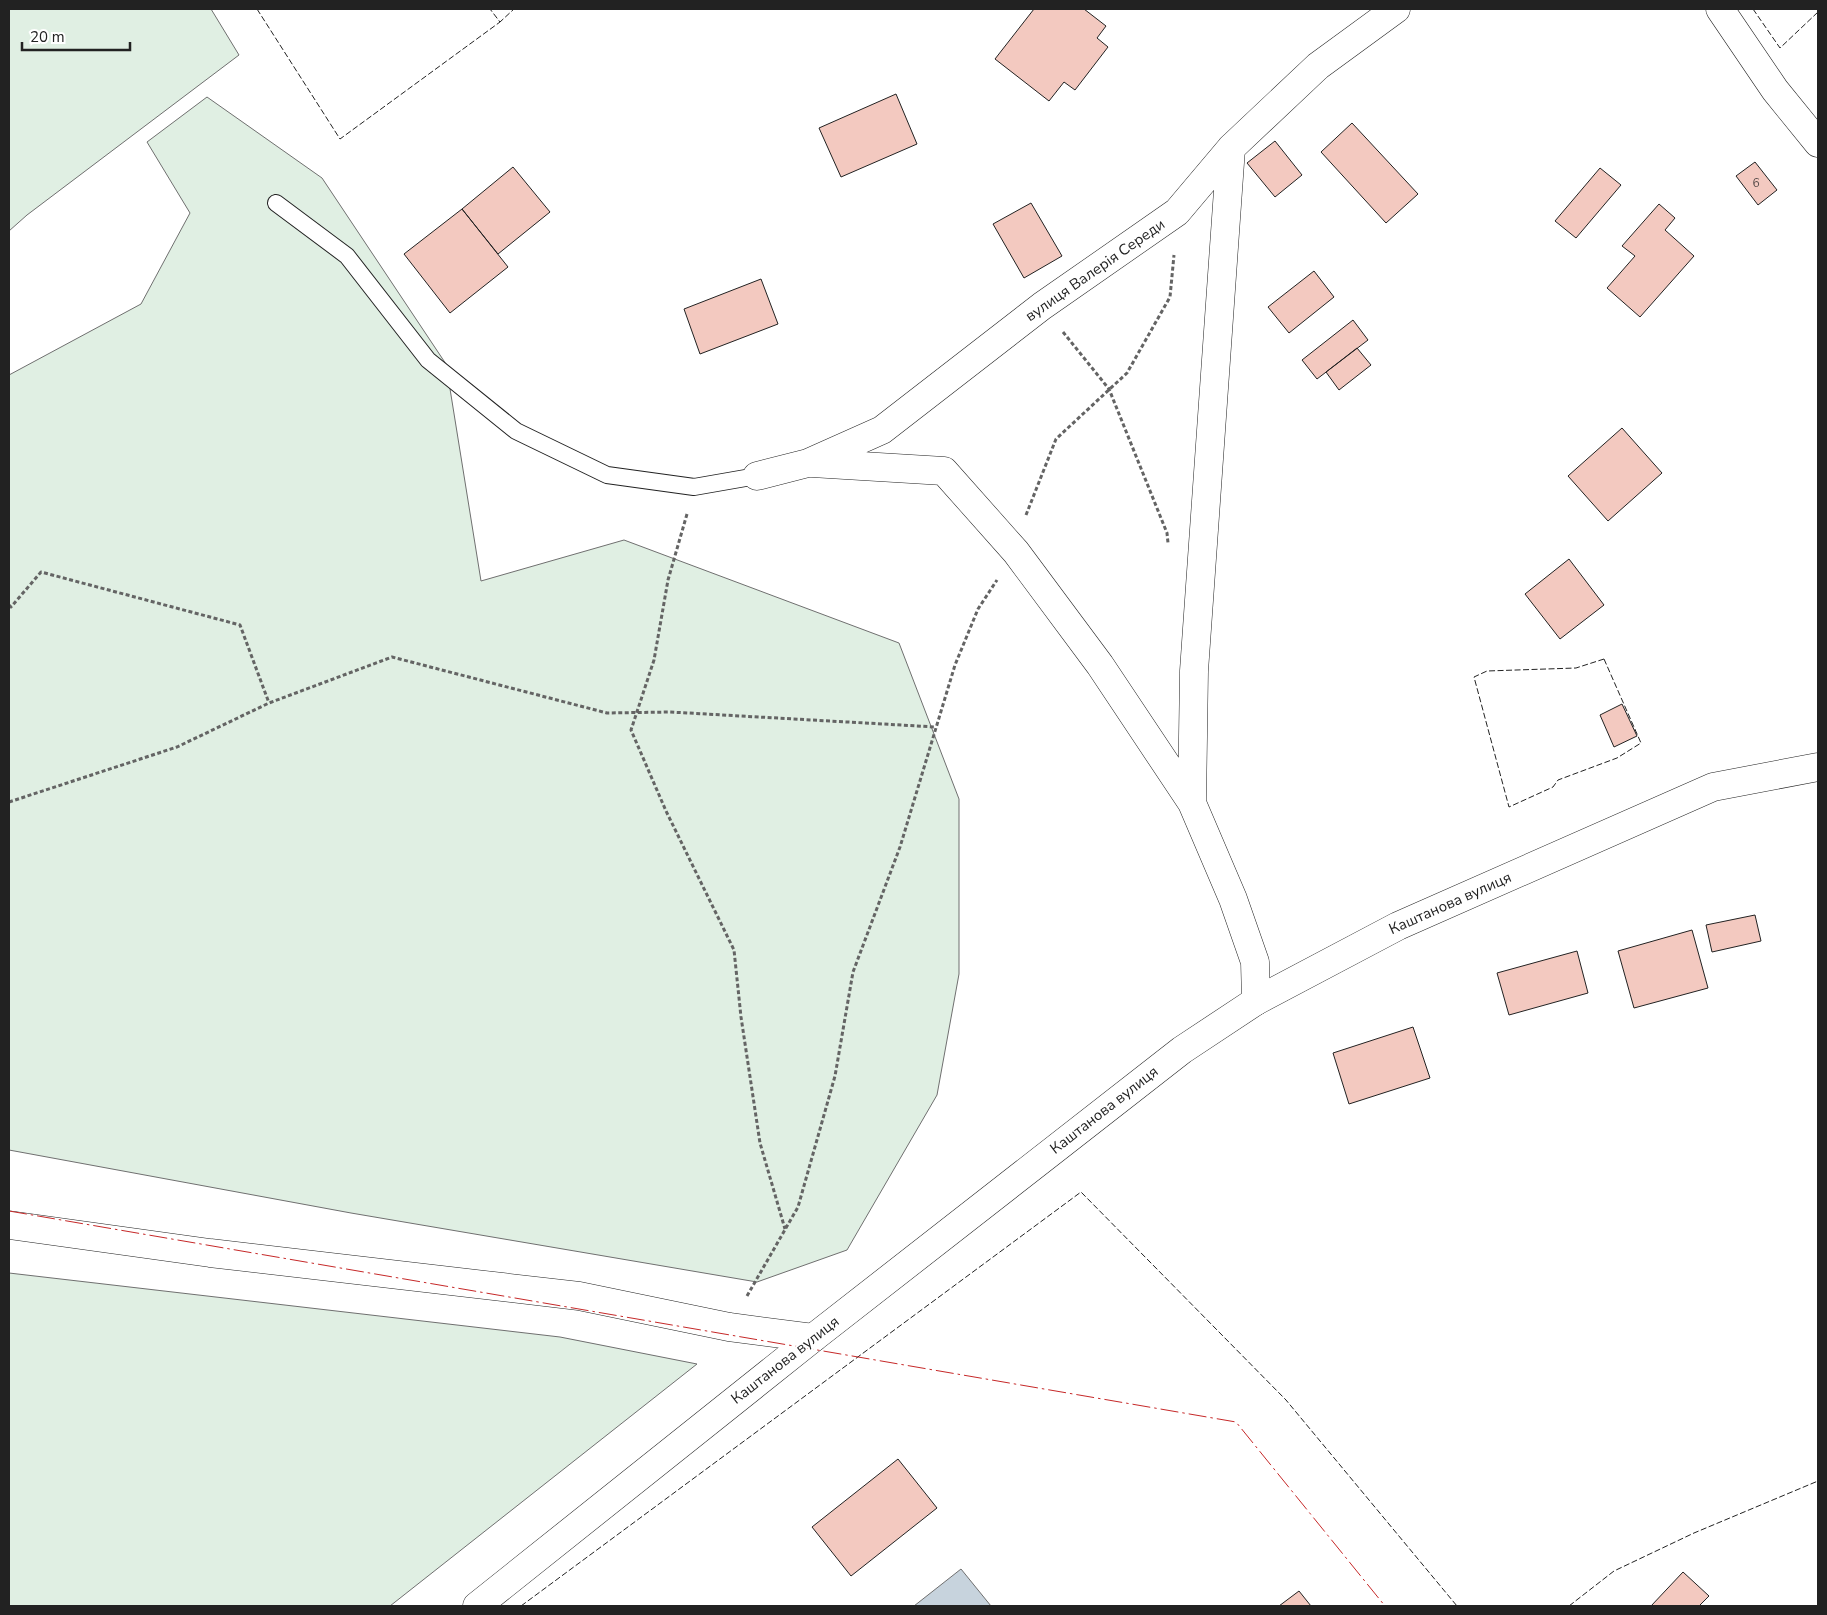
<svg xmlns="http://www.w3.org/2000/svg" width="1827" height="1615" font-family="'Nunito Sans',sans-serif">
  <style>
    .green { fill: #e0efe3; stroke: #6f6f6f }
    .water { fill: #c7d3dd; stroke: #6f6f6f }
    .building { fill: #f3c9c0; stroke: #222 }
    .lines { fill: none; stroke-linecap: round; stroke-linejoin: round }
    .lane-casing { stroke: #222; stroke-width: 18 }
    .street-casing { stroke: #222; stroke-width: 29 }
    .secondary-casing { stroke: #222; stroke-width: 29 }
    .path { stroke: #646464; stroke-width: 3; stroke-dasharray: 4 2.5; stroke-linecap: butt }
    .lane { stroke: #fff; stroke-width: 16 }
    .street { stroke: #fff; stroke-width: 28 }
    .secondary { stroke: #fff; stroke-width: 28 }
    .fence { stroke: #222; stroke-width: 1; stroke-dasharray: 6 2.5; stroke-linecap: butt }
    .power { stroke: #c62828; stroke-width: 1; stroke-dasharray: 18 4 2.5 4; stroke-linecap: butt }
    .labels { text-anchor: middle; dominant-baseline: central; stroke-width: 4; stroke-linejoin: round; paint-order: stroke }
    .number-label { font-size: 12px; fill: #564c4a }
    .street-label { font-size: 15px; fill: #222; stroke: #fff }
  </style>
  <rect width="100%" height="100%" fill="#fff"/>
  <path class="green" d="M9,9H211L239,55L27,215L9,231Z
    M207,97L322,178L446,364L481,581L624,540L899,643L959,799V974L937,1095L847,1250L757,1282L351,1213L9,1150V375L141,304L190,213L147,142Z
    M9,1273L560,1337L697,1364L390,1606H9Z"/>
  <path class="water" d="M961,1569L991,1606H914Z"/>
  <path class="building" d="M1034,9H1084L1106,26L1097,38L1108,47L1075,90L1064,82L1049,101L995,59Z
    M896,94L917,144L841,177L819,128Z
    M1352,123L1418,194L1386,223L1321,152Z
    M1275,141L1302,175L1275,197L1247,163Z
    M1755,162L1777,190L1758,205L1736,176Z
    M513,167L550,212L498,254L462,209Z
    M1600,168L1621,185L1576,238L1555,221Z
    M1031,203L1062,256L1024,278L993,224Z
    M1659,204L1675,218L1665,230L1694,256L1640,317L1607,288L1635,256L1622,246Z
    M462,209L508,267L450,313L404,254Z
    M1314,271L1334,297L1289,333L1268,307Z
    M761,279L778,324L700,354L684,309Z
    M1353,320L1368,340L1317,379L1302,360Z
    M1357,348L1371,365L1339,390L1326,372Z
    M1622,428L1662,473L1608,521L1568,476Z
    M1569,559L1604,605L1560,639L1525,594Z
    M1622,704L1637,736L1614,747L1600,715Z
    M1755,915L1761,941L1712,952L1706,925Z
    M1692,930L1708,988L1634,1008L1618,951Z
    M1577,951L1588,993L1509,1015L1497,973Z
    M1413,1027L1430,1078L1349,1104L1333,1053Z
    M898,1459L937,1508L851,1576L812,1527Z
    M1683,1572L1709,1596L1699,1606H1651Z
    M1299,1591L1311,1606H1279Z"/>
  <g class="lines">
    <g class="lane-casing">
      <path id="lane" d="M276,203L347,256L428,360L516,431L607,475L694,487L757,476"/>
    </g>
    <g class="street-casing">
      <path id="street" d="M1720,9L1775,90L1818,143
        M812,463L944,471L1016,552L1100,665L1192,803L1233,899L1255,962L1256,1001
        M757,476L808,463L882,430L1042,306L1177,212L1231,148L1318,66L1396,9
        M1192,803L1194,671L1231,148
        M9,1225L210,1253L579,1296L729,1327L813,1338"/>
    </g>
    <g class="secondary-casing">
      <path id="secondary" d="M477,1606L813,1338L1182,1050L1256,1001L1398,926L1713,787L1818,767"/>
    </g>
    <path class="path" d="M1063,332L1109,389L1167,533L1168,543
      M687,514L668,580L654,660L631,730L666,811L734,950L741,1017L760,1143L785,1229
      M1026,515L1056,439L1127,373L1170,297L1174,255
      M9,605L11,607L41,572L240,625L269,703
      M9,802L177,747L269,703L392,657L607,713L670,712L936,727
      M747,1296L798,1207L835,1076L853,972L900,847L955,665L978,609L997,580"/>
    <use href="#lane" class="lane"/>
    <use href="#street" class="street"/>
    <use href="#secondary" class="secondary"/>
    <path class="fence" d="M257,9L340,139L500,22L490,9
      M1753,9L1780,48L1818,12
      M499,21L500,22L514,9
      M1604,659L1641,743L1617,758L1558,780L1553,787L1509,807L1474,677L1487,671L1576,668Z
      M521,1606L1081,1192L1286,1400L1457,1606
      M1569,1606L1614,1571L1694,1533L1818,1481"/>
    <path class="power" d="M9,1211L1236,1422L1385,1606"/>
  </g>
  <g class="labels">
    <g class="number-label">
      <text x="1756" y="183">6</text>
    </g>
    <g class="street-label">
      <text transform="translate(1095 270) rotate(-35)">вулиця Валерія Середи</text>
      <text transform="translate(1450 903) rotate(-24)">Каштанова вулиця</text>
      <text transform="translate(1104 1110) rotate(-38)">Каштанова вулиця</text>
      <text transform="translate(785 1360) rotate(-38)">Каштанова вулиця</text>
    </g>
  </g>
  <rect width="1827" height="1615" fill="none" stroke="#222222" stroke-width="20"/>
  <path d="M22 42v8h108v-8" fill="none" stroke="#222222" stroke-width="2.5"/>
  <text x="30" y="42" font-size="15" fill="#222222" stroke="#ffffff" stroke-width="4" paint-order="stroke">20 m</text>
</svg>
